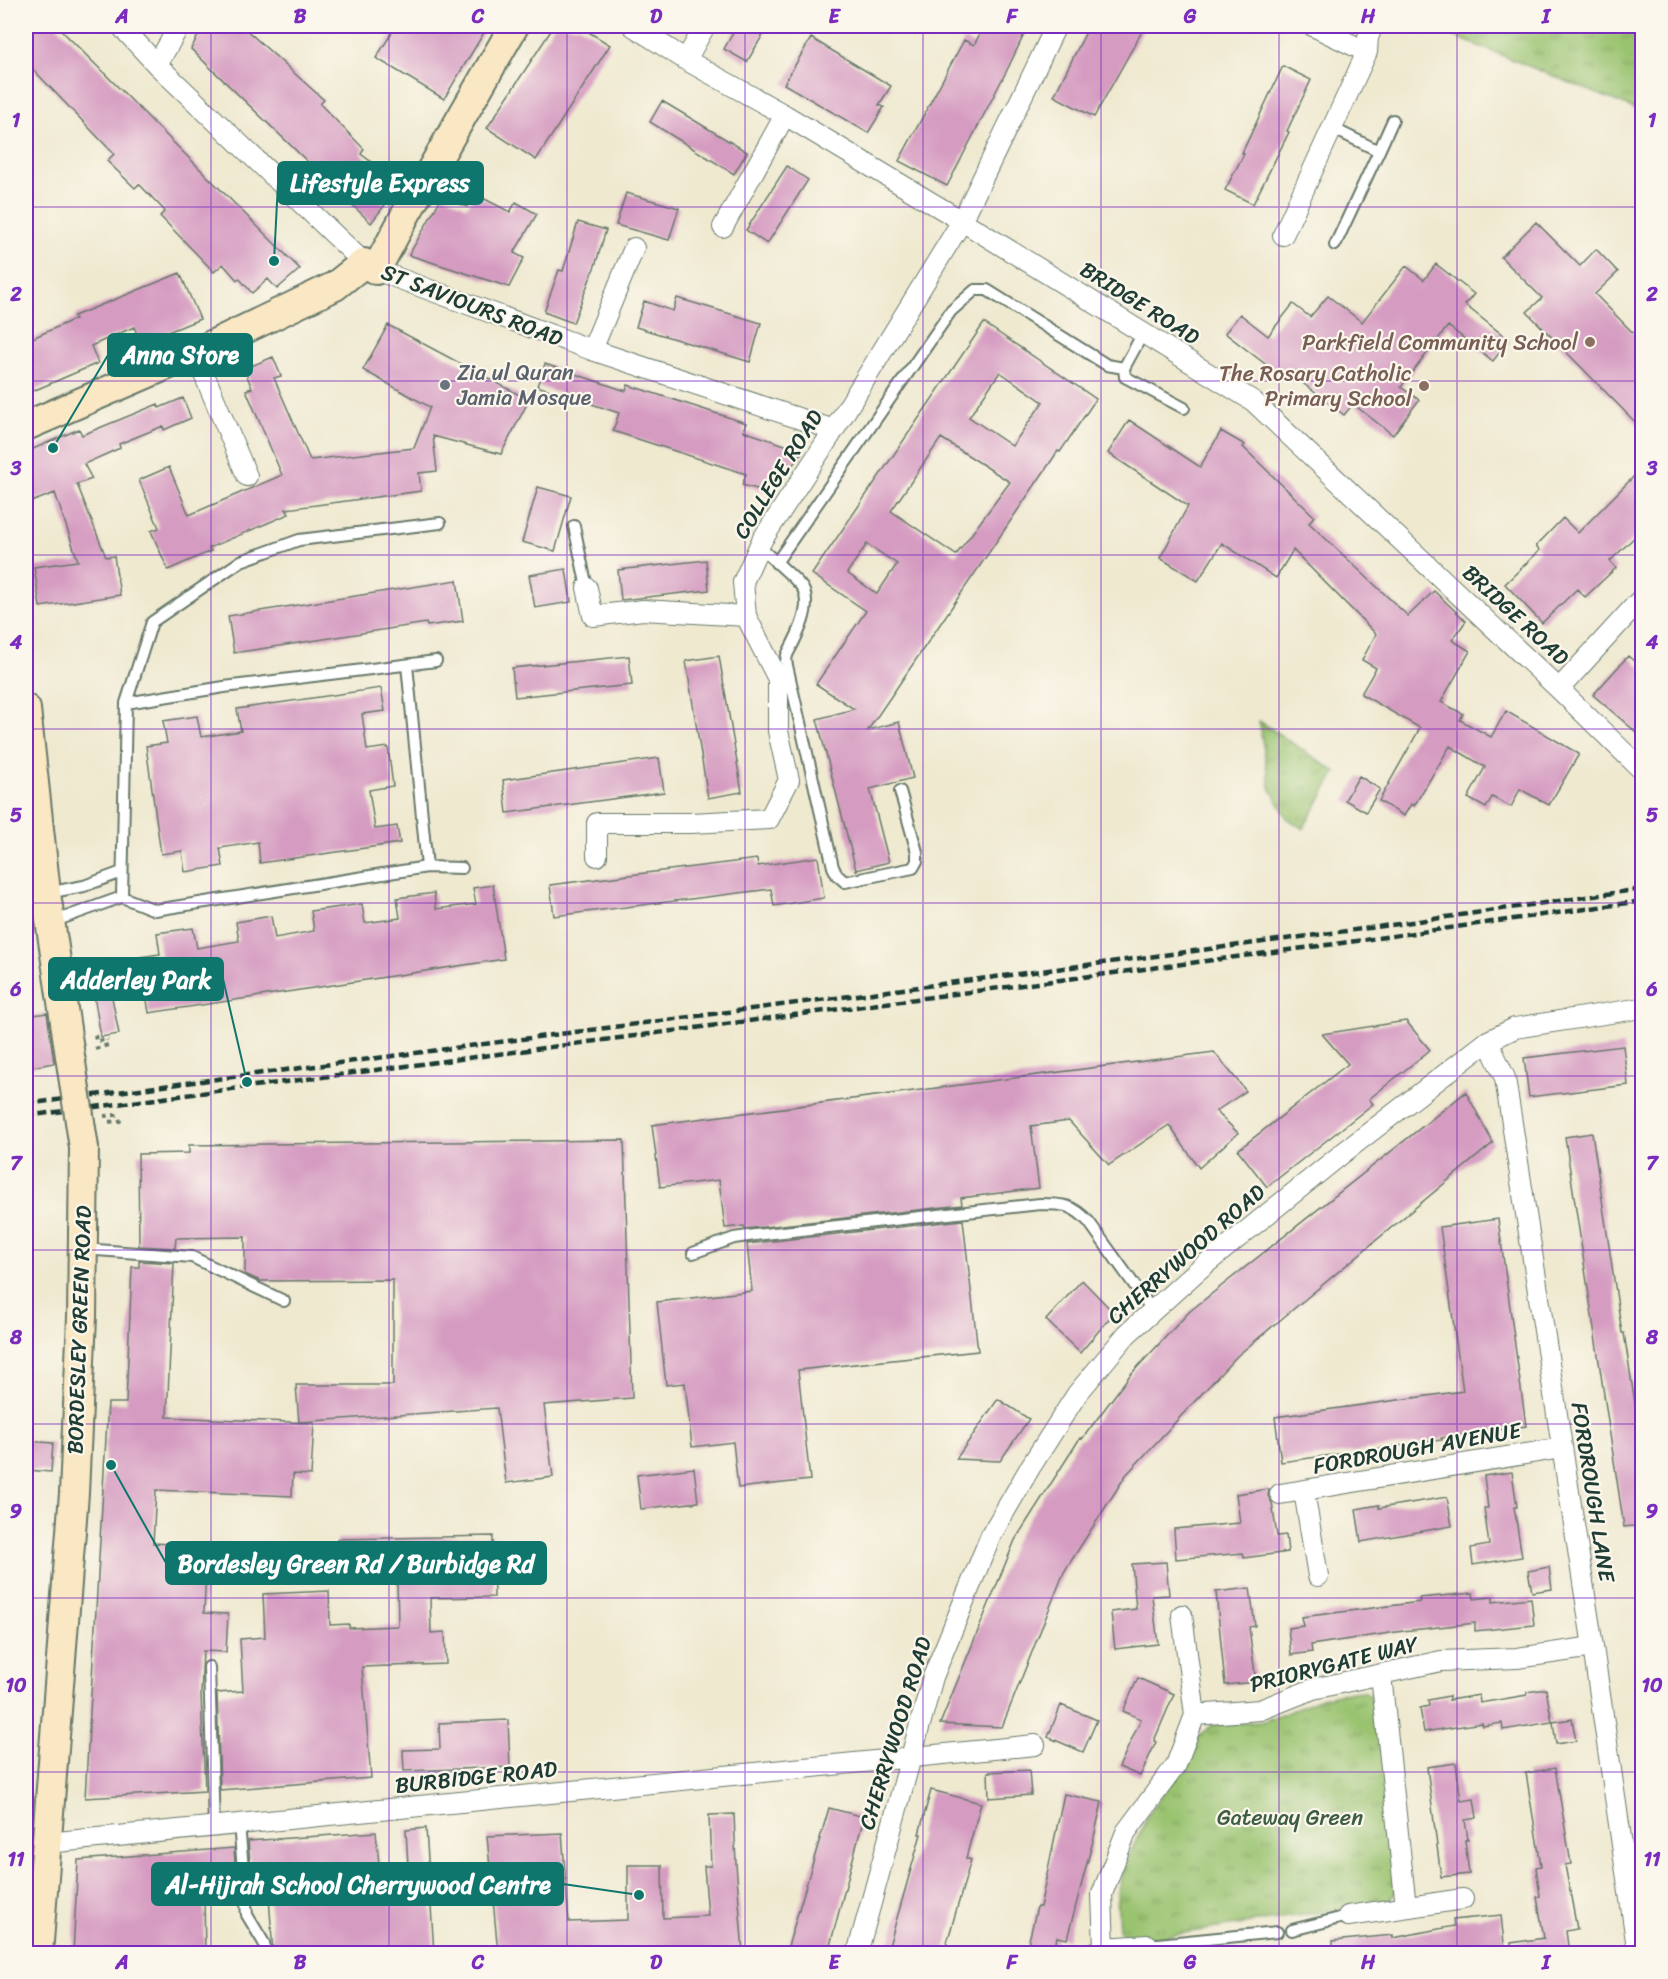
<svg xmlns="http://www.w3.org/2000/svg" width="1668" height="1979" font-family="Sriracha,sans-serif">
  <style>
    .grass { fill: url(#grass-tufts); stroke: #5c8052; stroke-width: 1.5 }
    .building { fill: #d59bc1; fill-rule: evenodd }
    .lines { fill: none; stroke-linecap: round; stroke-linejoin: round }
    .service-casing { stroke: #68796b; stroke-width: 14 }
    .minor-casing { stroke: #68796b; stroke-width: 22 }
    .secondary-casing { stroke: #68796b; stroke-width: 32 }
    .path { stroke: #68796b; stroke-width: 4; stroke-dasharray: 4.5 4.5; stroke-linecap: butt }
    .service { stroke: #fff; stroke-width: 10 }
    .minor { stroke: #fff; stroke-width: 20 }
    .secondary { stroke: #fae7c3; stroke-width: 28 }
    .rail { stroke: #1f3d34; stroke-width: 4.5; stroke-dasharray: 9 4.5; stroke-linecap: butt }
    .secondary-bridge-casing { stroke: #68796b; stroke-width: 32; stroke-linecap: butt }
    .secondary-bridge { stroke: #fae7c3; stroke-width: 28 }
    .grid { fill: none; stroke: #7b2cbf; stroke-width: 1.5; stroke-opacity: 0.55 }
    .education-dot { fill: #8d6e63; stroke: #fbf7ec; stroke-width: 2 }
    .worship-dot { fill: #6b7280; stroke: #fbf7ec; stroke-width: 2 }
    .labels { text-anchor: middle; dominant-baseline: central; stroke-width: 4.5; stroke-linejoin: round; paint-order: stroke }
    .street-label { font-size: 22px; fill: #1f3d34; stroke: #fbf7ec }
    .education-label { font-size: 22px; fill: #785e54; stroke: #fbf7ec; text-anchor: end }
    .worship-label { font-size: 22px; fill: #5b616d; stroke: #fbf7ec; text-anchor: start }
    .park-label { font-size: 22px; fill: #3e5e43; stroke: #fbf7ec }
    .leader { fill: none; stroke: #0f766e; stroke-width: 2 }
    .callout-dot { fill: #0f766e; stroke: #fbf7ec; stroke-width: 2 }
    .callout { fill: #0f766e; stroke: #0f766e; stroke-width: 2 }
    .callout-label { font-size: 24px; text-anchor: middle; font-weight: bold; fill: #fff }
    .neatline { fill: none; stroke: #7b2cbf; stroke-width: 2 }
    .grid-label { font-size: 20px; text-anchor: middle; font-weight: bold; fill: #7b2cbf }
  </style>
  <defs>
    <pattern id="grass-tufts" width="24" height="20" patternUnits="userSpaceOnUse" patternTransform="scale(1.5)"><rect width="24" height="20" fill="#9ac36f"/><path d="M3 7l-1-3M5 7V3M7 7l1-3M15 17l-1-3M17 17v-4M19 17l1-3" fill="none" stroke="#7da05c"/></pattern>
  </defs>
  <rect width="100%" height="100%" fill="#fbf7ec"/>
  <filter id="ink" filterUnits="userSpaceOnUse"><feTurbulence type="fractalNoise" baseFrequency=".0167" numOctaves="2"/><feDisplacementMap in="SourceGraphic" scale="12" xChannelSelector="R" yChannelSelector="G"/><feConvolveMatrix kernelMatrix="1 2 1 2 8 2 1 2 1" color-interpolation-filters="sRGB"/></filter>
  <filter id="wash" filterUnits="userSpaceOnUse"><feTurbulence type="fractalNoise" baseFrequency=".008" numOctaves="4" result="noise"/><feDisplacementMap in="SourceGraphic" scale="24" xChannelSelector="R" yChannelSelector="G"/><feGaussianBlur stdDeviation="1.35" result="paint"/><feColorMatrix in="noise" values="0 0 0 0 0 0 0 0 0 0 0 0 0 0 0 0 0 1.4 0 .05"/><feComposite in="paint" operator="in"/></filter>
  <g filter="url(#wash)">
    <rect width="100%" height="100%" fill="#efe9d0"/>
    <path class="grass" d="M1429,26H1642V86L1635,109Z
      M1259,721L1336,772L1303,829L1287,818L1270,788Z
      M1352,1691L1365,1692L1378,1701L1399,1888L1388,1902L1132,1941L1119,1931L1117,1892L1128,1858L1150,1811L1178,1773L1198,1738L1212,1725L1262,1722L1321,1698Z"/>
    <g id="blocks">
      <path class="building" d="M26,26H57L300,269L277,289L268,279L252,293L239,278L237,280L223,264L214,272L160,216L165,211L139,184L135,188L107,161L114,154L26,62Z
        M203,26H242L324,100L320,104L364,149L361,154L392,178L380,195L385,205L371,223L191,49Z
        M396,26H442L452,32L456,26H488L444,99L376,58Z
        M554,26H579L610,45L536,160L487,128Z
        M737,26H768L747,62L724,49Z
        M984,26H1028L1008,68L947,186L899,161L964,40L974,45Z
        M1089,26H1145L1094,117L1054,96Z
        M811,38L891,86L879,105L884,107L868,133L784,84Z
        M1283,66L1311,80L1287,131L1289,132L1253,204L1225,190L1244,154L1242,153Z
        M662,101L747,152L734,174L650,122Z
        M787,166L808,180L767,244L746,230Z
        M626,193L679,208L669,240L616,225Z
        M475,194L510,212L516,202L537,214L514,253L524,258L509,287L409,255L443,195L467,207Z
        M578,222L606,230L596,263L573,323L544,312L559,270L563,271Z
        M1536,222L1580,266L1596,249L1618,272L1595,294L1642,342V429L1527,312L1542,298L1501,257Z
        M1436,264L1474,294L1465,305L1509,340L1493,361L1448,326L1401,387L1419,400L1393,435L1353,404L1344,415L1291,374L1286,380L1225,333L1240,314L1268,336L1293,304L1310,317L1328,296L1362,322L1406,266L1424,280Z
        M180,273L200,319L141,343L134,327L91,346L98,363L26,394V341L75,319L74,316Z
        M677,298L761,323L750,362L636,327L644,301L673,311Z
        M984,323L1096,399L1060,452L1058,451L868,730L899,722L913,778L870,789L889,862L856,870L817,719L854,709L816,684L866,611L812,574ZM1000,372L1043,402L1012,446L969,417ZM941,438L1010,482L956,555L891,511ZM867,544L897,564L877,594L847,573Z
        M388,325L529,400L501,454L433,436L437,471L419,473L421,491L286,509L289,514L209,548L211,551L168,570L151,531L159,528L139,480L169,467L189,515L282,475L246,390L252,388L244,369L273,357L281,376L274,378L310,460L414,448L430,407L363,370Z
        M545,364L626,391L628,385L746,423L743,431L803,451L772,493L742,485L746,474L613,431L619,413L537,386Z
        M183,398L191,418L164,430L163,426L119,444L120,448L84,464L92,479L77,484L106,557L114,556L120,595L40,607L34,567L78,561L55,493L26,504V452L79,429L82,435L158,404L159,408Z
        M1129,420L1200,467L1221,431L1245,445L1243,447L1314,516L1309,523L1408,616L1434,591L1466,621L1452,640L1470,651L1441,702L1463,714L1460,720L1491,737L1506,711L1579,754L1549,805L1520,789L1511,807L1492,797L1486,808L1468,798L1485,767L1450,746L1414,806L1411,804L1404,816L1379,801L1420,728L1361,694L1376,668L1362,660L1376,634L1293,550L1276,578L1222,543L1198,581L1160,558L1188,506L1108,453Z
        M1642,468V530L1610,561L1616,568L1585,597L1577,589L1542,623L1505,584L1540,550L1536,546L1563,518L1578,533Z
        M538,487L571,496L555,551L522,542Z
        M706,560L709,590L621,600L618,570Z
        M566,569L571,602L535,608L529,575Z
        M457,580L463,621L427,626L426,623L234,653L228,616Z
        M629,656L632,685L515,697L512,668Z
        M719,656L742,792L708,798L686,661Z
        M1628,656L1642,668V737L1593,695Z
        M381,688L385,711L362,714L367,750L388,747L393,786L369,790L375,829L397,826L400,843L260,863L258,842L220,848L223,866L185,872L182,851L161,854L146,746L167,743L163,721L197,716L201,737L241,731L237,709Z
        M659,758L664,792L507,813L503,780Z
        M1359,776L1380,789L1366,812L1345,800Z
        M818,857L824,898L774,906L771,889L554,916L550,885L757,859L758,866Z
        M493,885L504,959L149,1013L140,957L160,954L157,933L193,928L197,948L239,941L236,922L271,916L275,938L314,931L311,911L362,904L365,923L400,918L397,898L434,893L436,909L476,904L473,888Z
        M111,992L119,1034L101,1037L94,995Z
        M47,1013L54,1063L26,1068V1016Z
        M1406,1021L1430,1050L1369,1099L1373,1104L1267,1187L1238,1150L1348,1064L1322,1034Z
        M1623,1046L1628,1085L1529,1097L1524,1058Z
        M1214,1052L1246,1091L1216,1111L1238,1133L1199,1168L1169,1125L1109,1165L1069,1121L1031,1126L1039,1188L961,1198L962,1205L745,1229L744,1226L725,1228L719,1180L660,1187L652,1125Z
        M1466,1092L1493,1143L1237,1356L1126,1475L1064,1572L1002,1727L940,1724L1015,1540L1080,1438L1082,1439L1130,1375L1190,1311Z
        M1592,1133L1622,1333H1624L1642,1449V1525L1624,1527L1565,1137Z
        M624,1140L632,1398L544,1405L553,1477L506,1483L497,1408L299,1422L296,1385H393V1280L260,1281L245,1274V1237L176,1238L175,1248L139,1246L138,1154L189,1153V1145Z
        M1498,1219L1526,1426L1441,1438L1442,1440L1281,1462L1275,1417L1463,1391L1440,1227Z
        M963,1220L978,1351L798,1370L810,1480L738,1488L733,1442L692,1447L685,1383L666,1385L657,1302L752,1291L747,1244Z
        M139,1261L174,1263L167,1417L314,1423L311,1475L293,1474L292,1496L156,1490L153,1543L207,1546L204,1613L228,1614L226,1652L203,1651L201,1695L205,1791L85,1798L108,1403H126L132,1267H139Z
        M1082,1280L1114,1313L1080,1353L1046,1320Z
        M998,1399L1029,1419L1000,1461L956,1459Z
        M26,1441L53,1443L51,1472L26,1470Z
        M694,1468L698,1502L641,1509L637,1475Z
        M1512,1472L1517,1507H1514L1522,1557L1473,1565L1471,1548L1489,1545L1484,1508H1488L1484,1476Z
        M1269,1489L1268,1496L1272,1503L1277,1536L1286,1535L1288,1552L1244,1558L1243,1553L1176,1559L1174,1529L1240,1523L1236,1494Z
        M1447,1497L1452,1526L1361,1542L1356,1509L1379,1505V1508Z
        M493,1536L494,1597L430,1598L431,1633L445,1632L446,1664L362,1667L371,1778L220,1790L217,1693L243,1691L240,1639L265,1637L263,1594L329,1591L330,1625L349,1624V1628L398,1626L397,1579L338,1580L337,1539Z
        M1166,1562L1169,1595L1152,1596L1158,1644L1115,1649L1111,1612L1136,1609L1132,1564Z
        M1549,1567L1552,1589L1532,1592L1528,1571Z
        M1250,1588L1255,1626L1249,1627L1256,1682L1225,1685L1216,1592Z
        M1473,1593L1474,1599L1493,1597V1602L1531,1598L1534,1625L1475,1631V1623L1403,1631L1311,1645L1312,1652L1291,1655L1288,1628L1304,1626L1302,1617L1420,1602L1419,1598Z
        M1138,1678L1174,1694L1154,1741L1156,1742L1140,1776L1119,1767L1141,1719L1123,1711Z
        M1546,1689L1552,1722L1503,1730L1502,1723L1483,1726L1482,1723L1424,1732L1420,1708L1429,1706L1428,1700L1449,1696V1700L1479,1695L1480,1703L1527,1695V1692Z
        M1061,1705L1097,1720L1083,1752L1048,1737Z
        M1572,1719L1576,1741L1556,1744L1553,1722Z
        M508,1720L510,1767L404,1771L403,1750L440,1749L439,1723Z
        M1456,1763L1461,1801L1474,1799L1477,1818L1465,1820L1468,1840H1465L1469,1874L1441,1877L1427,1767Z
        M1555,1768L1571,1864L1565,1865L1577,1929L1566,1931L1569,1953H1512L1511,1943L1544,1938L1537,1897L1540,1896L1536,1867L1541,1866L1526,1773Z
        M1029,1770L1031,1795L989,1798L988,1772Z
        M931,1790L981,1803L966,1858L971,1860L944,1953H887L921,1834H919Z
        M1064,1794L1102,1802L1094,1837L1067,1939L1057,1937L1054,1953H1026L1037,1907H1040Z
        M829,1808L864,1817L828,1953H786Z
        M734,1814L736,1864L743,1953H498L487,1836L562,1833L569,1922L628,1920V1865H662L663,1918L708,1916L704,1866H711L709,1815Z
        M426,1828L434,1953H273L268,1883H252L248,1841L376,1832L381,1886L409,1884L406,1830Z
        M234,1848L235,1866H212L214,1897L204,1895L205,1953H73L78,1860Z
        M1501,1915L1505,1953H1333V1941L1393,1935V1938L1454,1926L1453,1920Z"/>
    </g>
  </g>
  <g filter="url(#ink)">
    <use href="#blocks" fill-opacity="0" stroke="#68796b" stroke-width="1.5"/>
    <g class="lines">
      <g class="service-casing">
        <path id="service" d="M1332,128L1379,151L1335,245
          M1379,151L1393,120
          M1143,333L1124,368L1125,377L1184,408
          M574,526L587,588
          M759,547C768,555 798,580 803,589C813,608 796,638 787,655L786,661L833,867L837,875L845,882L913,868L917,861V852L900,791
          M776,563L951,311L975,290H987L1107,365L1124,368
          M407,665L427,867
          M126,703L224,687L436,661
          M47,893L84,886L122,872
          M122,897L126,703L152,622L241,561L299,540L440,523
          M52,922L122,897L155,910L427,867L462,868
          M83,1249L192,1257L284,1301
          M693,1253L734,1238L755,1235L1040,1204C1063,1204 1072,1204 1089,1222L1153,1311
          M209,1667L214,1827
          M239,1824L247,1915L264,1943L266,1954
          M1292,1930L1348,1916
          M1148,1945L1277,1932"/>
      </g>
      <g class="minor-casing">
        <path id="minor" d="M121,26L157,65L364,263
          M633,26L686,60L785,115L962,221L1253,401L1559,689L1642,770
          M1313,26L1367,52
          M686,60L705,26
          M157,65L179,26
          M723,227L785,115
          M1283,235L1367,52L1368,37L1373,26
          M376,270L592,350L834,430
          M592,350L634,248
          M195,353L247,476
          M587,588L593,616L643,610L746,616
          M1559,689L1642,598
          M597,856V823H691L769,819L789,780L778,731V679L746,616L743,582L762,540L834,430L962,221L1056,26
          M1488,1041L1505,1078L1593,1647L1638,1954
          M1304,1491L1318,1576
          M1280,1494L1562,1448
          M1182,1615L1195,1715
          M1381,1675L1406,1907
          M47,1843L1035,1745
          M1348,1916L1463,1899
          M1104,1948L1102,1894L1126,1832L1176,1765L1195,1715L1260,1710L1313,1689L1441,1661L1517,1658L1593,1647
          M857,1954L933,1677L991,1535L1031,1466L1077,1394L1127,1334L1197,1271L1343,1153L1488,1041L1515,1028L1642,1008
          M1090,1954L1104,1948L1148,1945"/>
      </g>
      <g class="secondary-casing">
        <path id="secondary" d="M26,426L195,353L335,286L364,263L376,270L407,212L514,26
          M26,709L46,893L70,1056
          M38,1954L74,1493L82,1317L84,1148"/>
      </g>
      <path class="path" d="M95,1035L96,1041L107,1040
        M95,1049L108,1045L107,1040
        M104,1116L118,1115L120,1121L105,1122"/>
      <use href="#service" class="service"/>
      <use href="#minor" class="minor"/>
      <use href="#secondary" class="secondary"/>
      <path class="rail" d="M26,1104L1377,927L1642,889
        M26,1116L1342,943L1642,901"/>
      <g class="secondary-bridge-casing">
        <path id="secondary-bridge" d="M70,1056L84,1148"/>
      </g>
      <use href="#secondary-bridge" class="secondary-bridge"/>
    </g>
  </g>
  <path class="grid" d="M211,26V1954M389,26V1954M567,26V1954M745,26V1954M923,26V1954M1101,26V1954M1279,26V1954M1457,26V1954M26,207H1642M26,381H1642M26,555H1642M26,729H1642M26,903H1642M26,1076H1642M26,1250H1642M26,1424H1642M26,1598H1642M26,1772H1642"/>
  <g class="education-dot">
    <circle cx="1590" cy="342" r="6"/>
    <circle cx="1424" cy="386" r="6"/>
  </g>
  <circle class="worship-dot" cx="445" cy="385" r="6"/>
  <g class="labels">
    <g class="street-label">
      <text transform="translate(1140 303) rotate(32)">BRIDGE ROAD</text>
      <text transform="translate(472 305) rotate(21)">ST SAVIOURS ROAD</text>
      <text transform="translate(778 474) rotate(-58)">COLLEGE ROAD</text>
      <text transform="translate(1516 615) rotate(43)">BRIDGE ROAD</text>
      <text transform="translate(1186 1254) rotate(-41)">CHERRYWOOD ROAD</text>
      <text transform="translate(79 1330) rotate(-88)">BORDESLEY GREEN ROAD</text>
      <text transform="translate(1417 1448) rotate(-10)">FORDROUGH AVENUE</text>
      <text transform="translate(1593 1492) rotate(81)">FORDROUGH LANE</text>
      <text transform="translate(1334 1664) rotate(-14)">PRIORYGATE WAY</text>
      <text transform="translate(895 1733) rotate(-73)">CHERRYWOOD ROAD</text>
      <text transform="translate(476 1777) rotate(-6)">BURBIDGE ROAD</text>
    </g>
    <g class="education-label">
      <text x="1578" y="342">Parkfield Community School</text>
      <text x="1412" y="373">The Rosary Catholic<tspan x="1412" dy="25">Primary School</tspan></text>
    </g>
    <g class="worship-label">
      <text x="457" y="372">Zia ul Quran<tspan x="457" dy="25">Jamia Mosque</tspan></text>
    </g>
    <g class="park-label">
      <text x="1290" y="1817">Gateway Green</text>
    </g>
  </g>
  <path class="leader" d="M274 261L278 183M53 448L108 355M247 1082L223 979M111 1465L166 1563M639 1895L563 1884"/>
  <g class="callout-dot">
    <circle cx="274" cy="261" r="6"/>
    <circle cx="53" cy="448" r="6"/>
    <circle cx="247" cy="1082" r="6"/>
    <circle cx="111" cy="1465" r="6"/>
    <circle cx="639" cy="1895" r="6"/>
  </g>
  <g class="callout">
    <rect x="278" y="162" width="205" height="42" rx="6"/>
    <rect x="108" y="334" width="144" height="42" rx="6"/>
    <rect x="49" y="958" width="174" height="42" rx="6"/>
    <rect x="166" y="1542" width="380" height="42" rx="6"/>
    <rect x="152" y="1863" width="411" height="42" rx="6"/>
  </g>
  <g class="callout-label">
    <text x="380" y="191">Lifestyle Express</text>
    <text x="180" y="363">Anna Store</text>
    <text x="136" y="988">Adderley Park</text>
    <text x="356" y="1572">Bordesley Green Rd / Burbidge Rd</text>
    <text x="358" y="1893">Al-Hijrah School Cherrywood Centre</text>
  </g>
  <rect width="1668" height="1979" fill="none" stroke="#fbf7ec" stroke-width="66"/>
  <rect x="33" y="33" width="1602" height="1913" class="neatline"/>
  <g class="grid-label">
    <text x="122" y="23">A</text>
    <text x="300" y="23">B</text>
    <text x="478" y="23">C</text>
    <text x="656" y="23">D</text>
    <text x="834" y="23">E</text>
    <text x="1012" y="23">F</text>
    <text x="1190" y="23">G</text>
    <text x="1368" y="23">H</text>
    <text x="1546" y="23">I</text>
    <text x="16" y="127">1</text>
    <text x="1652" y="127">1</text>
    <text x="16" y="301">2</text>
    <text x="1652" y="301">2</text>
    <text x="16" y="475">3</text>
    <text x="1652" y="475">3</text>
    <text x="16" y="649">4</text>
    <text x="1652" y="649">4</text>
    <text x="16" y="822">5</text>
    <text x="1652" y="822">5</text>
    <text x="16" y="996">6</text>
    <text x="1652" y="996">6</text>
    <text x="16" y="1170">7</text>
    <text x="1652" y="1170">7</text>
    <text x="16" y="1344">8</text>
    <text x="1652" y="1344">8</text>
    <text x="16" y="1518">9</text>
    <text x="1652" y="1518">9</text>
    <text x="16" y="1692">10</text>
    <text x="1652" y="1692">10</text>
    <text x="16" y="1866">11</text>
    <text x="1652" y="1866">11</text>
    <text x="122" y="1969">A</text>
    <text x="300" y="1969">B</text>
    <text x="478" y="1969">C</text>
    <text x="656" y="1969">D</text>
    <text x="834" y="1969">E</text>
    <text x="1012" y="1969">F</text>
    <text x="1190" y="1969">G</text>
    <text x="1368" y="1969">H</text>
    <text x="1546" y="1969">I</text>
  </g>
</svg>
